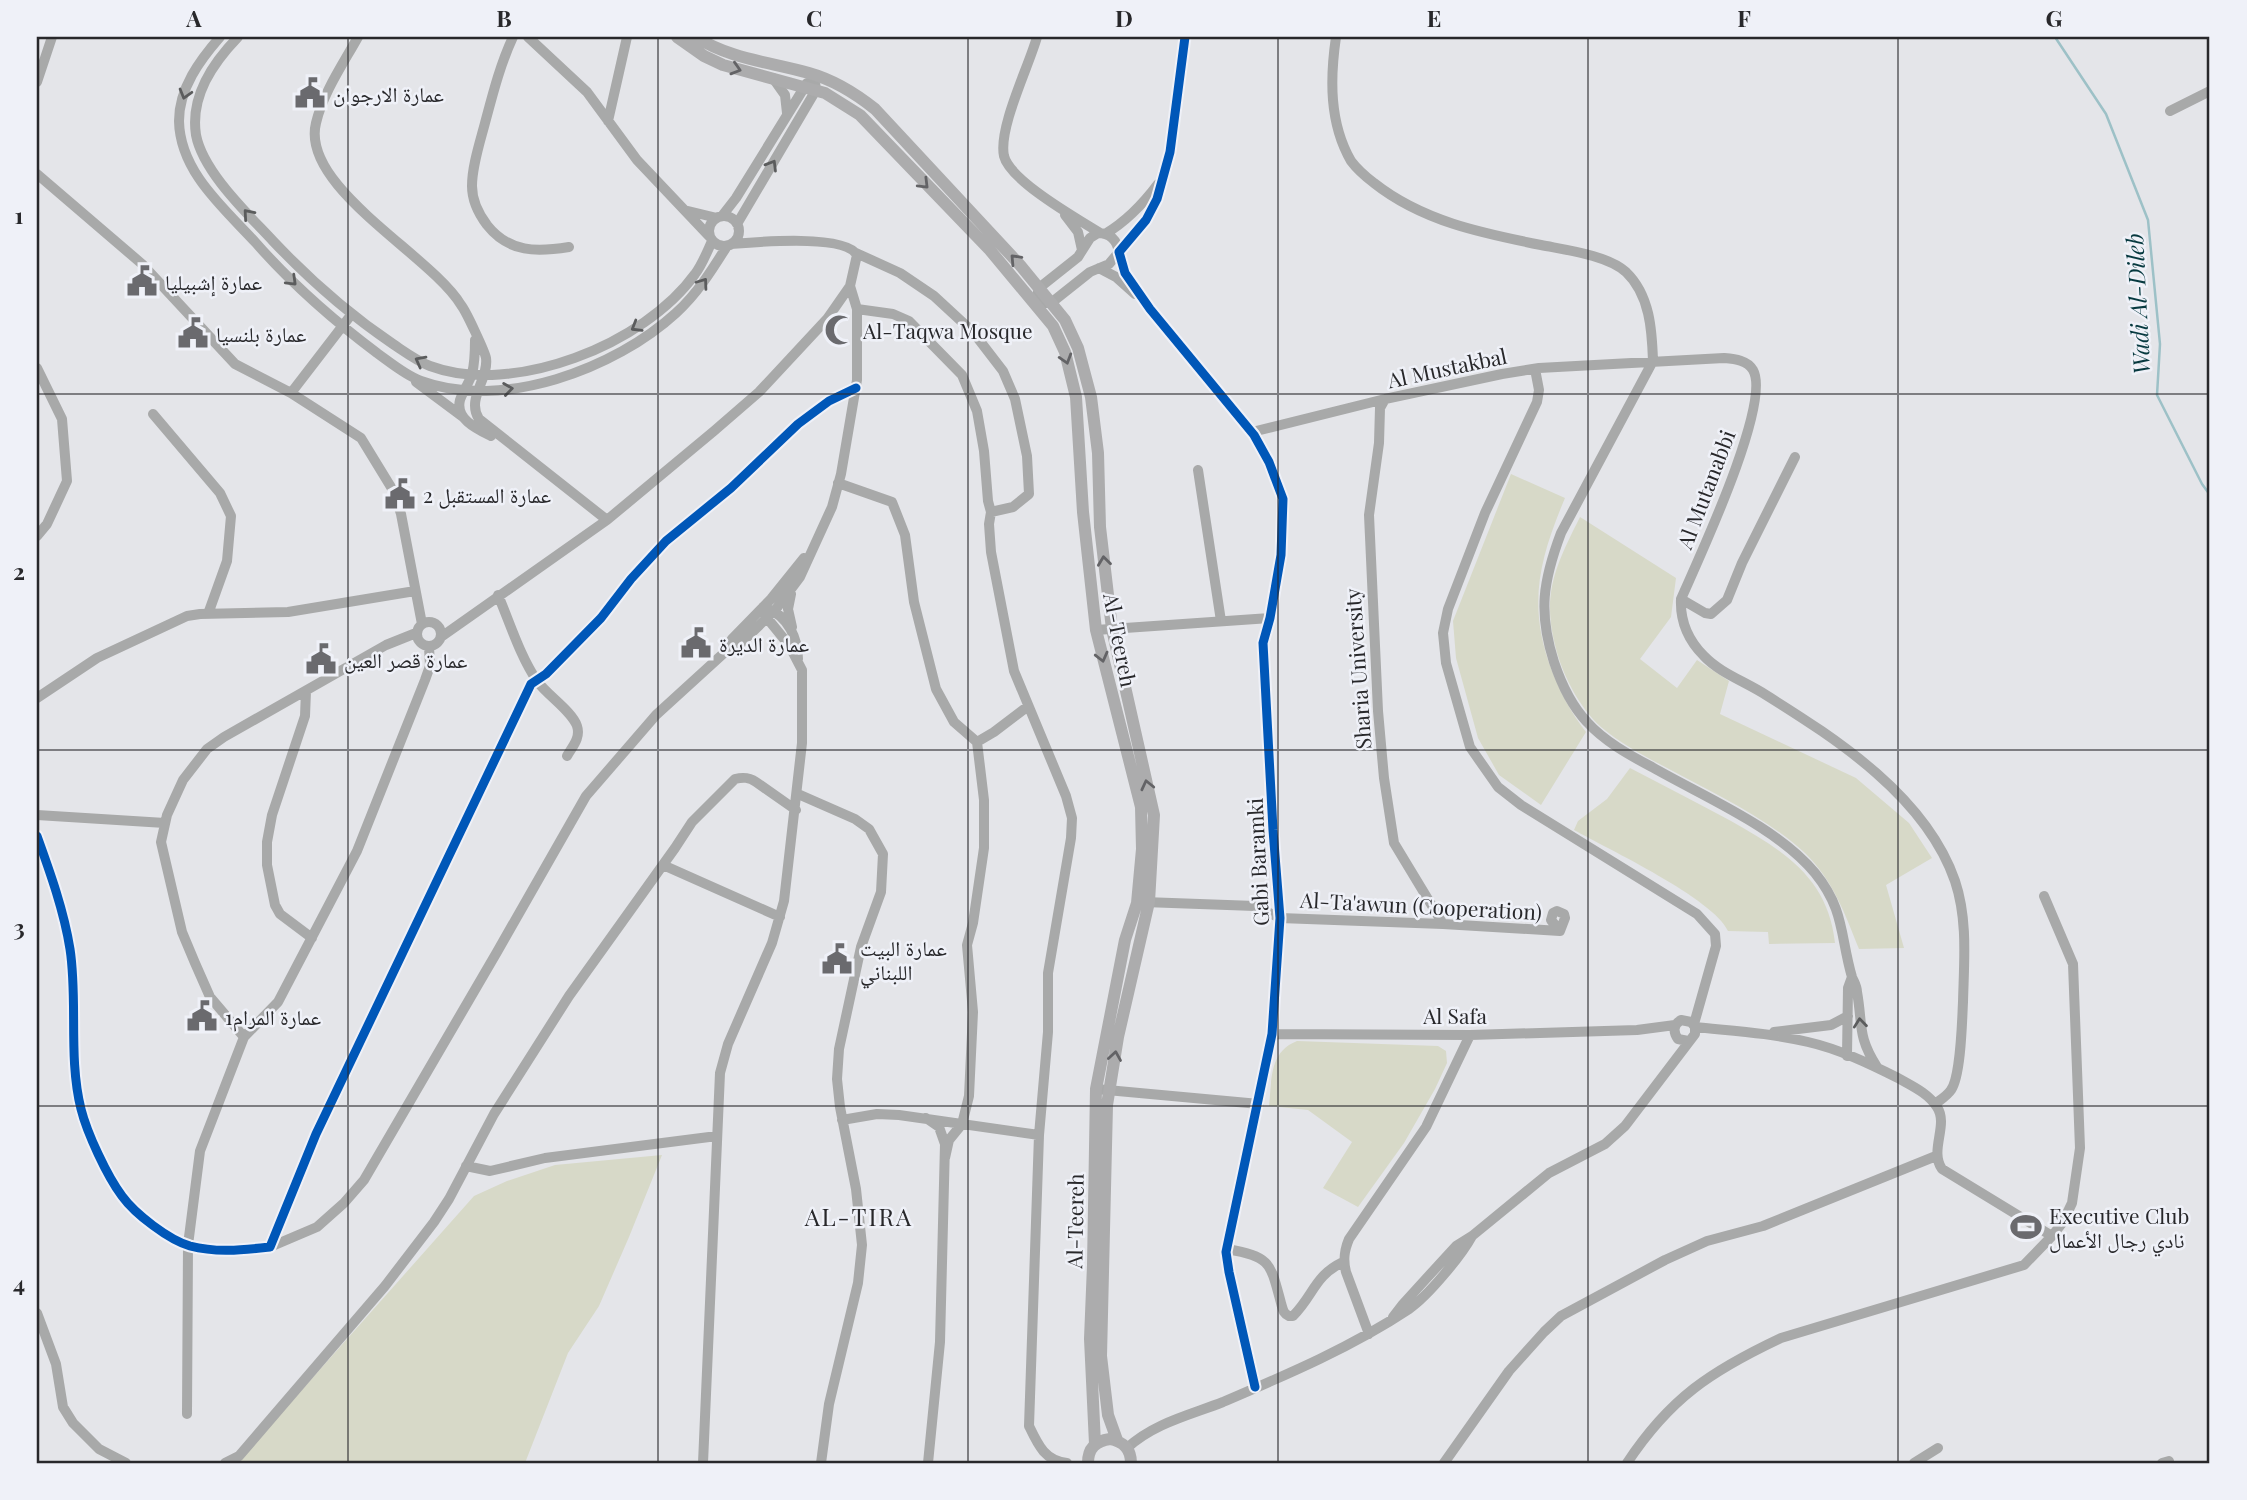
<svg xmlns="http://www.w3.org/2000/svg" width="2247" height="1500" font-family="'Playfair Display','Noto Naskh Arabic',serif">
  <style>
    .green { fill: #d7d9c8 }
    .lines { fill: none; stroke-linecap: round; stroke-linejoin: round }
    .stream { stroke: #9dc1c7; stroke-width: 2.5 }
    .minor { stroke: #a8a9a9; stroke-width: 10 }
    .major { stroke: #acacad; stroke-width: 12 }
    .cycleway-casing { stroke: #eff1f8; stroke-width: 13 }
    .cycleway { stroke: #0057b8; stroke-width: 9 }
    .oneway { stroke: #636366 }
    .oneway2 { stroke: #5b5c5d }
    .grid { fill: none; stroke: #28282b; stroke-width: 2; stroke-opacity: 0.55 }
    .labels { text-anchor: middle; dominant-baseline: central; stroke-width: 5; stroke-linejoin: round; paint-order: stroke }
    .poi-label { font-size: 21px; fill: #28282b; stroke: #eff1f8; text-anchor: start }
    .street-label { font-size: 21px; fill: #28282b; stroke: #eff1f8 }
    .water-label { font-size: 23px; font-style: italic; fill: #06393f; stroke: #eff1f8 }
    .quarter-label { font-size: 24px; letter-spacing: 2px; fill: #28282b; stroke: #eff1f8 }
    .neatline { fill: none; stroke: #28282b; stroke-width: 2.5 }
    .grid-label { font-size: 23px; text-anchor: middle; font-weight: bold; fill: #28282b }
  </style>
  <rect width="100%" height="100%" fill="#e4e5e9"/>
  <path class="green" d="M1511,474L1565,498C1539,560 1527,606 1552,671C1561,693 1571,713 1586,732L1541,805L1499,775L1478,738L1456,658L1453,621Z
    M1580,517L1676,578L1671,617L1640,659L1677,688L1697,660L1729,681L1720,714L1856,778L1909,823L1932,858L1886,885L1904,948L1859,949C1845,914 1833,880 1805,853C1770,820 1712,792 1669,769C1646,757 1621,744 1601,727C1582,710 1567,683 1559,659C1540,598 1553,571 1580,517Z
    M1630,768C1664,786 1698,803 1731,821C1784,851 1828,878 1835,943L1769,944L1768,932L1728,931C1714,899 1608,849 1574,830L1578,821L1607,799Z
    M1297,1041L1438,1046L1446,1051L1447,1063L1435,1089L1404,1143L1358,1207L1323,1188L1352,1142L1308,1110L1269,1106C1272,1079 1269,1052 1297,1041Z
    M662,1155L629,1237L599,1306L568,1353L525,1463H237L474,1196L507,1181L555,1165Z"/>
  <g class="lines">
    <path class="stream" d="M2055,37L2106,114L2148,220L2160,344L2157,395L2202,484L2210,495"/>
    <path class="minor" d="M220,37C200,60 179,88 179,121C180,172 224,208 256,243C292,284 333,320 377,353C391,363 405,375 421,381C502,411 615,369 676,313C697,294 712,270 727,246
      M238,37C213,63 190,96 196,135C203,172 248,214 273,241C309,279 350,315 393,344C405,352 417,361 430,366C513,397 645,344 695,274C702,265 707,252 712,241
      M358,37C343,64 323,93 316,123C300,187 431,255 461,305C466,311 485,352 486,358C489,379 466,399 479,419L607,520
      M513,37C500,65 493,93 485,123C480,142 472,166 472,186C472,201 478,213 487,225C509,253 537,252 569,247
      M528,37L587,92L637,160L709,236
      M1037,37C1029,66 998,128 1004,156C1010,181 1078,219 1100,233
      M1185,37L1170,152L1157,199L1146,220L1119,252L1125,273L1150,309L1254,435L1269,462L1283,499L1281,555L1270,618L1263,643L1273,830L1280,918L1272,1034L1226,1252L1229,1272L1255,1387
      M1336,37C1330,78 1329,123 1351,161C1357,169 1366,177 1374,183C1422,221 1481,233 1541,245C1566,250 1607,255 1626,272C1650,295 1652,330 1653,361L1561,533C1543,581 1538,612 1554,662C1561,683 1571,705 1587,722C1604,741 1629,755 1652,767C1704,797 1777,827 1815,873C1845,910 1840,936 1852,977C1854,982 1857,986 1857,992C1863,1025 1857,1036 1877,1067
      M773,78L785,95L787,113
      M37,82L52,37
      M2170,111L2210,91
      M608,121L627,37
      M37,174L142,264L235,364L291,393L361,438L394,492L401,514L422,624
      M688,211L717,218
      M1065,215L1078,232L1082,250
      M709 231a15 15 0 1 1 30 0a15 15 0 1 1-30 0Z
      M722,216L736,198L807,83
      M737,224L816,90L814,75
      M1098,233C1110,233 1117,240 1119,252L1109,264L1090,272L1051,303H1035L1039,288L1078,257L1090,238Z
      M1105,234C1127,221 1143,204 1158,184
      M856,253L900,273L934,296L973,332L1003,371L1015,399L1027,456L1029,494L1013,507L991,512
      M1099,268L1116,277L1135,294
      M857,309L893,314L909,321L962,375L977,411L984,451L988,501L991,512L989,524L991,552L1014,671L1066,796L1072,818L1071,838L1048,973V1032L1039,1135L1029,1426C1038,1445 1045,1461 1067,1463
      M475,340C475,352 475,362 472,374C469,383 463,391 460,400C455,419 477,429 491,436
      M37,368L62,419L67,481L47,524L37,536
      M1535,369L1539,390L1537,402L1485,513L1448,609L1443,633L1446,663L1470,747L1498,787L1521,805L1697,914L1715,934L1716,946L1694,1024
      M416,382L463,417
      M291,393L351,315
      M1385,399L1380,408L1379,443L1369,515L1378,711L1384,778L1394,843L1443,924
      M153,414L220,493L231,516L227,561L208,614
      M1252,432L1385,399L1502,374L1539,368L1724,358C1735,359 1747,360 1753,370C1772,403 1698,560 1681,599C1680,621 1688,640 1704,656C1720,673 1746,682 1766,695C1838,740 1926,797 1955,881C1968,920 1964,961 1963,1002C1962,1021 1961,1076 1951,1090C1947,1096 1940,1100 1935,1104
      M1198,470L1221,621
      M838,483L892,502L905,535L914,602L936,689L954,722L977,742L984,800V848L973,923L967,945L973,1012L969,1096L962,1124L949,1140L945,1158
      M791,594L788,609L792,627
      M498,595C510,623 520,656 537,681C547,695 572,711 577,726C581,738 572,747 567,756
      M1681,599L1705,613L1711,614L1727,600L1742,563L1795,457
      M768,609C788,616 798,639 798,659
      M417 634a12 12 0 1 1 24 0a12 12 0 1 1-24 0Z
      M1096,630L1270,618
      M441,637L607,520L714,431L759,392L827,319L850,286
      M724,653L732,639L771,599L804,558
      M306,691L305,716L272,815L267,842V865L275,905L280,914L312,938
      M37,698L97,658L187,616L200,614L288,612L415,591
      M977,742L994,732L1027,707
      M798,794L855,819L869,829L883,854L881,892L861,947L839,1049L837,1079L840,1107L856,1189L862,1245L858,1283L829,1404L821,1463
      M37,815L165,823
      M37,836C50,872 64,911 70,949C78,1001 68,1057 81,1109C87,1133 107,1176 122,1196C135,1214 169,1240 190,1246C217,1253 242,1250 270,1247L316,1134L531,684L546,674L601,618L631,579L666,541L731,488L798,424L829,401L856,388
      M663,865L780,917
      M1144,902L1255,906L1280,918L1443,924L1560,931L1565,918L1564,914L1557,911L1553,913L1551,920L1560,931
      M1695,1027C1733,1031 1771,1033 1808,1042C1839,1049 1870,1064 1898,1078C1912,1086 1928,1093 1937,1107C1949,1125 1929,1150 1942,1169L2052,1236L2063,1222L2072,1203L2080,1148L2073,964L2044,896
      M1774,1032L1831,1025L1848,1016
      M1272,1034L1470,1035L1637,1030L1675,1025
      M244,1037L210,997L195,963L182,932L161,842L167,815L183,780L207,749L224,737L386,645L416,633
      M1847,1056L1848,988L1852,977
      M1096,1089L1259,1104
      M926,1118L939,1127L945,1144L940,1342L928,1463
      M842,1120L877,1114L899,1115L1039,1135
      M466,1166L490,1171L545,1158L717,1136
      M270,1247L317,1227L344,1203L364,1180L497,952L586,796L656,715L724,653L740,644L776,609L800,577L832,507L841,474L857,380V309L850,286L857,255C845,234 756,242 732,244
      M1227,1249C1271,1257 1270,1262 1281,1303C1283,1310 1283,1313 1289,1316H1293C1314,1295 1314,1276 1343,1262
      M37,1313L56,1364L63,1407L73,1423L99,1449L126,1463
      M1393,1317L1403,1304L1456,1246L1472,1236L1549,1173L1605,1144L1625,1126L1695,1034V1027L1691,1022L1681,1020C1673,1025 1673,1032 1678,1039L1688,1041
      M1369,1334L1346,1272C1343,1260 1344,1251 1349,1239L1426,1127L1470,1035
      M187,1414L188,1245L200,1151L244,1037L278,1002L357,851L425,680L430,666L429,647
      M1127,1448C1154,1423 1190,1415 1223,1402C1286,1375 1352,1347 1409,1309C1428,1296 1461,1256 1472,1236
      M225,1463L239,1456L385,1286L434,1222L449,1199L494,1114L569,996L675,848L692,822L735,779C743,777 749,777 756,782L796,810
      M703,1463L720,1073L728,1044L772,943L784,901L802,743V670L789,645L767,618L763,607
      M1444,1463L1509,1371L1544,1332L1561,1316L1665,1260L1707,1241L1763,1226L1936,1156
      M1627,1463C1670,1398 1711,1371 1781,1338L2024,1265L2052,1236
      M1914,1463L1938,1448
      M2162,1463L2169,1461"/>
    <path class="major" d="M677,37L704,56L723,65L825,93L860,115L989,249L1053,326L1065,352L1076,397L1083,512L1096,630L1141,807L1142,849L1137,903L1125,940L1096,1089L1093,1265L1090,1339L1095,1444
      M696,37C730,59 770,62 809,73C834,80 855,93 875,109L1020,265L1065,320L1078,348L1091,397L1098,453L1100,527L1112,629L1154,815L1149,902L1118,1037L1107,1105L1101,1356L1108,1415L1117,1440
      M1088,1463C1088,1448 1096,1441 1110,1439C1124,1442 1131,1449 1131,1463"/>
    <g class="cycleway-casing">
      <path id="cycleway" d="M1185,37L1170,152L1157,199L1146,220L1119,252L1125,273L1150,309L1254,435L1269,462L1283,499L1281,555L1270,618L1263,643L1273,830L1280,918L1272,1034L1226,1252L1229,1272L1255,1387
        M37,836C50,872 64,911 70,949C78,1001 68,1057 81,1109C87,1133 107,1176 122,1196C135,1214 169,1240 190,1246C217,1253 242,1250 270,1247L316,1134L531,684L546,674L601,618L631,579L666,541L731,488L798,424L829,401L856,388"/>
    </g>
    <use href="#cycleway" class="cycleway"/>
  </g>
  <defs><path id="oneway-chevron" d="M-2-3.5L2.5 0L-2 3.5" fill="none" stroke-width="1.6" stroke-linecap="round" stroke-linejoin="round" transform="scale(1.75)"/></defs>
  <g class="oneway">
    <use href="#oneway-chevron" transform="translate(736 69) rotate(17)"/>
    <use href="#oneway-chevron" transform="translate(924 184) rotate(45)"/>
    <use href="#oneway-chevron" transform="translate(1015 259) rotate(-133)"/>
    <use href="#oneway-chevron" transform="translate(1066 359) rotate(73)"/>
    <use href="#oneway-chevron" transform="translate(1104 561) rotate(-97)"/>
    <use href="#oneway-chevron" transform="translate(1102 657) rotate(76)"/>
    <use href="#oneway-chevron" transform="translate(1147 785) rotate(-103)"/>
    <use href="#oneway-chevron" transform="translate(1115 1056) rotate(-81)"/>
  </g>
  <g class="oneway2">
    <use href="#oneway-chevron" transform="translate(185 94) rotate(106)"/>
    <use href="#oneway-chevron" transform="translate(772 165) rotate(-59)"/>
    <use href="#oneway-chevron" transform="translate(248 214) rotate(-131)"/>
    <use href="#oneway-chevron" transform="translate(292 281) rotate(44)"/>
    <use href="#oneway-chevron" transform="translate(703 283) rotate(-54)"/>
    <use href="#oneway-chevron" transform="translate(636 327) rotate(149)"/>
    <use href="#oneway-chevron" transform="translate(420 361) rotate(-152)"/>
    <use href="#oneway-chevron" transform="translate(508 389) rotate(-8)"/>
    <use href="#oneway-chevron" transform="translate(1860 1023) rotate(-96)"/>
  </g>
  <path class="grid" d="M348,37V1463M658,37V1463M968,37V1463M1278,37V1463M1588,37V1463M1898,37V1463M37,394H2210M37,750H2210M37,1106H2210"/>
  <defs>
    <g id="civic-bare" transform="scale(2.415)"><path d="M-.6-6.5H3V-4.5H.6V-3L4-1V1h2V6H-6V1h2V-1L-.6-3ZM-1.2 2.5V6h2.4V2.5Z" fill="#6a6a6e" stroke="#eff1f8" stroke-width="2.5" paint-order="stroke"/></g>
    <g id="mosque-bare" transform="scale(2.415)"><path d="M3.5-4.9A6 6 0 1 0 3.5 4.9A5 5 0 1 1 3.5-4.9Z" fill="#6a6a6e" stroke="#eff1f8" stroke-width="2.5" paint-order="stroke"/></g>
    <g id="stadium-bare" transform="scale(2.415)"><path d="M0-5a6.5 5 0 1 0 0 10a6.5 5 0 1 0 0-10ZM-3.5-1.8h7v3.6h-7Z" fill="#6a6a6e" stroke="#eff1f8" stroke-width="2.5" paint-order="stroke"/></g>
  </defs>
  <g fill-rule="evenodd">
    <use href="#civic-bare" x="310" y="93"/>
    <use href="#civic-bare" x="142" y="281"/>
    <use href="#mosque-bare" x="840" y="330"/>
    <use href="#civic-bare" x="193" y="333"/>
    <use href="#civic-bare" x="400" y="494"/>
    <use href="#civic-bare" x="696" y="643"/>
    <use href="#civic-bare" x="321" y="659"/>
    <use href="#civic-bare" x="837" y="959"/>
    <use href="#civic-bare" x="202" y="1016"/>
    <use href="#stadium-bare" x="2026" y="1227"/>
  </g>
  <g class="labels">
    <g class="poi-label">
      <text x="333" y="93">عمارة الارجوان</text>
      <text x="165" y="281">عمارة إشبيليا</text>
      <text x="863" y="330">Al-Taqwa Mosque</text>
      <text x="216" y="333">عمارة بلنسيا</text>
      <text x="423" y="494">عمارة المستقبل 2</text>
      <text x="719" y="643">عمارة الديرة</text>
      <text x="344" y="659">عمارة قصر العين</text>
      <text x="860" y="947">عمارة البيت<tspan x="860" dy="24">اللبناني</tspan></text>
      <text x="225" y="1016">عمارة المرام1</text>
      <text x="2049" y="1215">Executive Club<tspan x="2049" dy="24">نادي رجال الأعمال</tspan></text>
    </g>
    <g class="street-label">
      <text transform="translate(1447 367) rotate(-12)">Al Mustakbal</text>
      <text transform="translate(1705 489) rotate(-69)">Al Mutanabbi</text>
      <text transform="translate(1121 640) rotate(79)">Al-Teereh</text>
      <text transform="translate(1357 669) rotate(-94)">Sharia University</text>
      <text transform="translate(1257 862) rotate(-93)">Gabi Baramki</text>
      <text transform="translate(1421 905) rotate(3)">Al-Ta'awun (Cooperation)</text>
      <text x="1455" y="1015">Al Safa</text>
      <text transform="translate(1074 1221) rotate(-89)">Al-Teereh</text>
    </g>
    <g class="water-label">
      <text transform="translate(2137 304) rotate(-93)">Wadi Al-Dileb</text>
    </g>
    <g class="quarter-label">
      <text x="859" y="1216">AL-TIRA</text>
    </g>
  </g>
  <rect width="2247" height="1500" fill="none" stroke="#eff1f8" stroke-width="77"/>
  <rect x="38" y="38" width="2170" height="1424" class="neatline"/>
  <g class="grid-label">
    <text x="194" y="27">A</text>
    <text x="504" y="27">B</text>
    <text x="814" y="27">C</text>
    <text x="1124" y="27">D</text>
    <text x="1434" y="27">E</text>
    <text x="1744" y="27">F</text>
    <text x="2054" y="27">G</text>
    <text x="19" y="224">1</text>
    <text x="19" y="580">2</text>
    <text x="19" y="936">3</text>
    <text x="19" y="1292">4</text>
  </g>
</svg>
